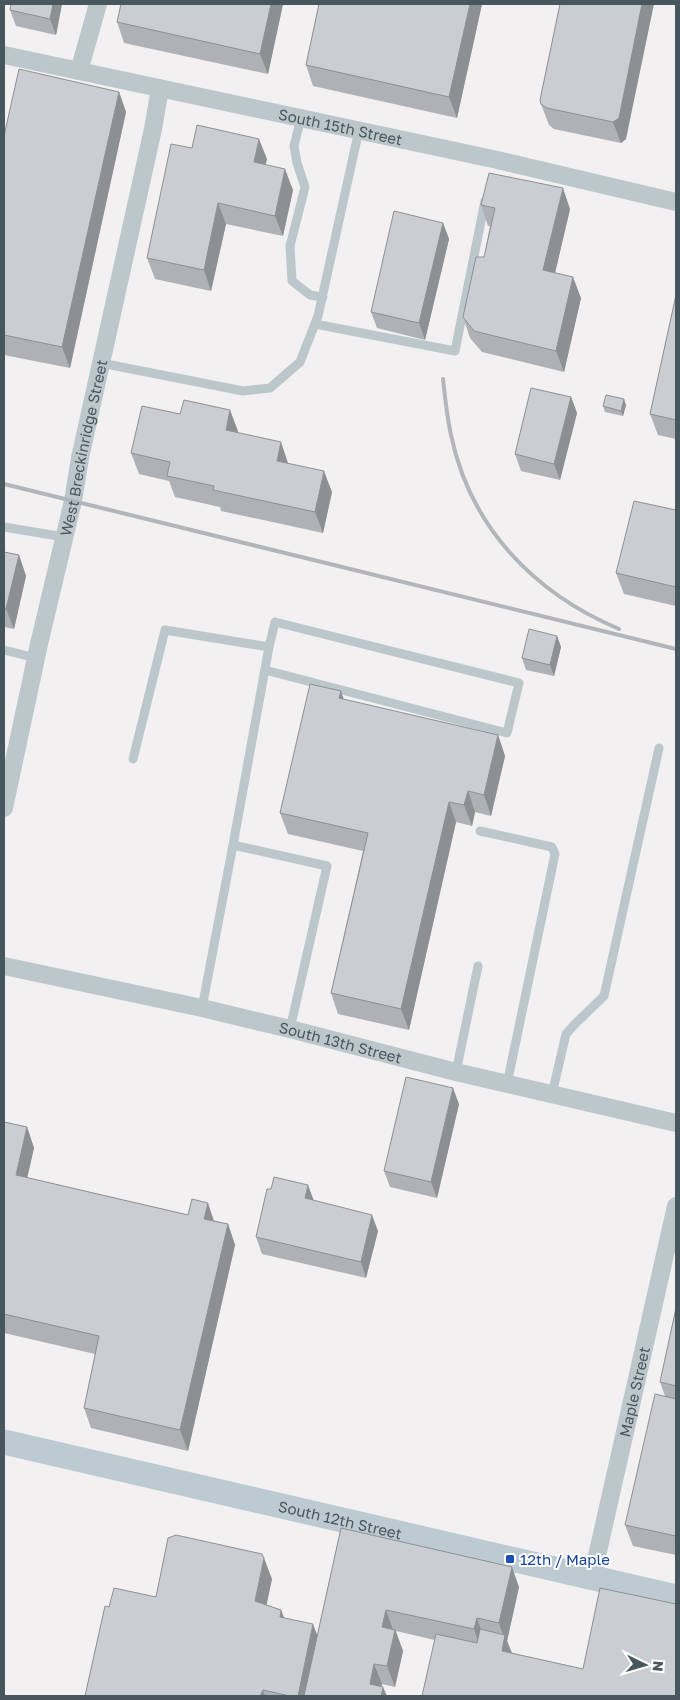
<svg xmlns="http://www.w3.org/2000/svg" width="680" height="1700" font-family="'Golos Text',sans-serif">
  <style>
    .lines { fill: none; stroke-linecap: round; stroke-linejoin: round }
    .lane { stroke: #bcc7cc; stroke-width: 9 }
    .street { stroke: #bcc7cc; stroke-width: 18 }
    .secondary { stroke: #bccad1; stroke-width: 25 }
    .rail { stroke: #b2b6ba; stroke-width: 4 }
    .wall { fill: #aeb1b5 }
    .shaded-wall { fill: #8d9093 }
    .building { fill: #caced2; stroke: #8d9093 }
    .transit-dot { fill: #1a4fb4; stroke: #fff; stroke-width: 2 }
    .labels { text-anchor: middle; dominant-baseline: central; stroke-width: 4; stroke-linejoin: round; paint-order: stroke }
    .street-label { font-size: 15px; fill: #48575d; stroke: #fff }
    .transit-label { font-size: 15px; fill: #164399; stroke: #fff; text-anchor: start }
  </style>
  <rect width="100%" height="100%" fill="#f2f0f0"/>
  <g class="lines">
    <path class="lane" d="M301,118L294,146L297,163L305,187L290,246L292,281L310,295L323,297
      M315,324L455,351L485,201
      M101,363L243,391L270,388L300,362L318,316L359,130
      M4,527L64,537
      M4,650L36,658
      M133,759L165,630L269,647
      M480,831L552,847L555,854L507,1084
      M233,845L269,647L275,622L519,683L507,733L265,670
      M202,1008L233,845L327,866L290,1029
      M456,1072L478,966
      M552,1094L566,1034L575,1024L604,996L659,748"/>
    <g class="street">
      <path id="s1" d="M4,55L493,159L676,202"/>
      <path d="M79,71L98,4"/>
      <path id="s2" d="M4,808L39,644L73,501L80,458L153,129L160,88"/>
      <path id="s3" d="M4,966L202,1008L290,1029L456,1072L676,1123"/>
      <path id="s4" d="M592,1578L676,1206"/>
    </g>
    <path class="secondary" id="s5" d="M4,1442L676,1597"/>
    <path class="rail" d="M443,379C445,398 447,417 451,435C470,527 534,593 619,629
      M4,484L676,649"/>
  </g>
  <path class="wall" d="M11,4H62L56,35L16,26L10,10Z
    M283,4L268,74L124,43L117,22Z
    M319,4H482L457,118L313,86L306,65Z
    M560,4L626,139L621,143L554,129L549,125L541,104Z
    M119,92L126,112L70,368L4,355V136Z
    M192,148L267,159L265,165L293,190L283,236L226,224L211,291L155,279L147,258Z
    M481,205L570,209L555,273L581,298L564,372L482,352L470,338L463,317L484,257L490,226H488Z
    M443,223L449,239L425,340L377,328L371,312Z
    M676,295V439L658,435L650,414Z
    M571,397L577,413L560,480L521,471L515,454Z
    M626,405L623,416L605,412L603,406Z
    M238,431L237,433L288,463L332,492L323,533L221,511L220,507L175,497L169,481L139,474L131,453Z
    M676,510V606L624,594L616,573Z
    M4,552L19,555L26,576L14,629L4,627Z
    M557,636L561,647L554,676L526,670L522,658Z
    M344,700L498,735L505,756L491,816L475,812L472,826L456,822L409,1030L338,1014L331,993L363,851L288,834L280,813Z
    M459,1104L437,1198L390,1187L384,1171Z
    M4,1122L27,1127L34,1148L27,1178L228,1224L235,1245L188,1451L91,1428L84,1408L95,1354L4,1333Z
    M314,1201L378,1231L366,1278L262,1254L256,1237Z
    M676,1308V1555L633,1546L625,1525L665,1396L660,1382Z
    M341,1528L519,1587L507,1641L512,1653L676,1696L396,1631L403,1651L395,1687L382,1684L381,1696H85L109,1607L156,1597L272,1579L266,1605L281,1610L284,1618L317,1636Z"/>
  <path class="shaded-wall" d="M53,4H62L56,35L50,19Z
    M271,4H283L268,74L260,54Z
    M470,4H482L457,118L449,97Z
    M642,4H654L626,139L621,143L613,122Z
    M119,92L126,112L70,368L62,347Z
    M259,139L267,159L261,183L254,162Z
    M285,169L293,190L283,236L275,216Z
    M563,188L570,209L551,290L543,270Z
    M218,203L226,224L211,291L204,270Z
    M443,223L449,239L425,340L419,323Z
    M573,277L581,298L564,372L556,351Z
    M571,397L577,413L560,480L554,464Z
    M624,399L626,405L623,416L621,411Z
    M230,410L238,431L233,451L226,430Z
    M281,442L288,463L277,461Z
    M324,471L332,492L323,533L315,512Z
    M19,555L26,576L14,629L6,609Z
    M557,636L561,647L554,676L550,665Z
    M341,691L348,712L339,698Z
    M498,735L505,756L491,816L484,795Z
    M468,791L475,812L472,826L464,805Z
    M449,802L456,822L409,1030L401,1009Z
    M453,1088L459,1104L437,1198L431,1182Z
    M27,1127L34,1148L23,1196L16,1175Z
    M308,1185L314,1201L305,1198Z
    M208,1203L215,1224L204,1219Z
    M372,1215L378,1231L366,1278L361,1262Z
    M228,1224L235,1245L188,1451L180,1430Z
    M264,1558L272,1579L263,1622L255,1601Z
    M512,1567L519,1587L507,1641L513,1656L502,1651L504,1638L499,1623Z
    M281,1610L289,1630L280,1617Z
    M386,1610L393,1630L382,1627Z
    M477,1618L484,1639L481,1650L474,1629Z
    M313,1624L321,1645L310,1696H298Z
    M395,1630L403,1651L395,1687L387,1666Z
    M374,1664L382,1684L379,1696L370,1684Z
    M383,1687L387,1696H381Z
    M263,1690L265,1696H260Z"/>
  <path class="building" d="M11,4H53L50,19L10,10Z
    M121,4H271L260,54L117,22Z
    M319,4H470L449,97L306,65Z
    M560,4H642L619,118L613,122L547,108L541,104L540,100Z
    M19,69L119,92L62,347L4,335V136Z
    M197,125L259,139L254,162L285,169L275,216L218,203L204,270L147,258L171,144L192,148Z
    M489,173L563,188L543,270L573,277L556,351L474,331L463,317L476,257H484L495,208L481,205Z
    M394,211L443,223L419,323L371,312Z
    M676,295V420L650,414Z
    M531,388L571,397L554,464L515,454Z
    M606,395L624,399L621,411L603,406Z
    M184,400L230,410L226,430L281,442L277,461L324,471L315,512L213,490L214,486L167,476L170,462L131,453L142,406L180,414Z
    M634,501L676,510V587L616,573Z
    M4,552L19,555L6,609L4,608Z
    M529,629L557,636L550,665L522,658Z
    M310,684L341,691L339,698L498,735L484,795L468,791L464,805L449,802L401,1009L331,993L368,833L280,813Z
    M406,1077L453,1088L431,1182L384,1171Z
    M4,1122L27,1127L16,1175L188,1215L192,1199L208,1203L204,1219L228,1224L180,1430L84,1408L99,1336L4,1314Z
    M274,1177L308,1185L305,1198L372,1215L361,1262L256,1237L267,1189H271Z
    M676,1308V1386L660,1382Z
    M655,1394L676,1399V1536L625,1525Z
    M341,1528L512,1567L499,1623L477,1618L474,1629L386,1610L382,1627L395,1630L387,1666L374,1664L370,1684L383,1687L381,1696H304Z
    M176,1535L262,1554L264,1558L255,1601L281,1610L280,1617L313,1624L298,1696H290L263,1690L260,1696H85L105,1606L109,1607L114,1588L156,1597L168,1538Z
    M600,1588L676,1604V1696H422L436,1634L477,1643L480,1629L505,1635L502,1651L583,1669Z"/>
  <rect class="transit-dot" x="505" y="1554" width="10" height="10" rx="2.5"/>
  <g class="labels">
    <g class="street-label">
      <text stroke="none"><textPath href="#s1" startOffset="344">South 15th Street</textPath></text>
      <text stroke="none"><textPath href="#s2" startOffset="369">West Breckinridge Street</textPath></text>
      <text stroke="none"><textPath href="#s3" startOffset="345">South 13th Street</textPath></text>
      <text stroke="none"><textPath href="#s4" startOffset="191">Maple Street</textPath></text>
      <text stroke="none"><textPath href="#s5" startOffset="345">South 12th Street</textPath></text>
    </g>
    <g class="transit-label">
      <text x="520" y="1559">12th / Maple</text>
    </g>
  </g>
  <rect width="680" height="1700" fill="none" stroke="#48575d" stroke-width="10"/>
  <g transform="translate(645 1665) rotate(95)" stroke="#ffffff" stroke-width="4" paint-order="stroke">
  <path d="M0-4L9 19L0 12L-9 19Z" fill="#48575d"/>
  <text y="-8" font-size="14" font-weight="bold" text-anchor="middle" fill="#48575d">N</text>
  </g>
</svg>
